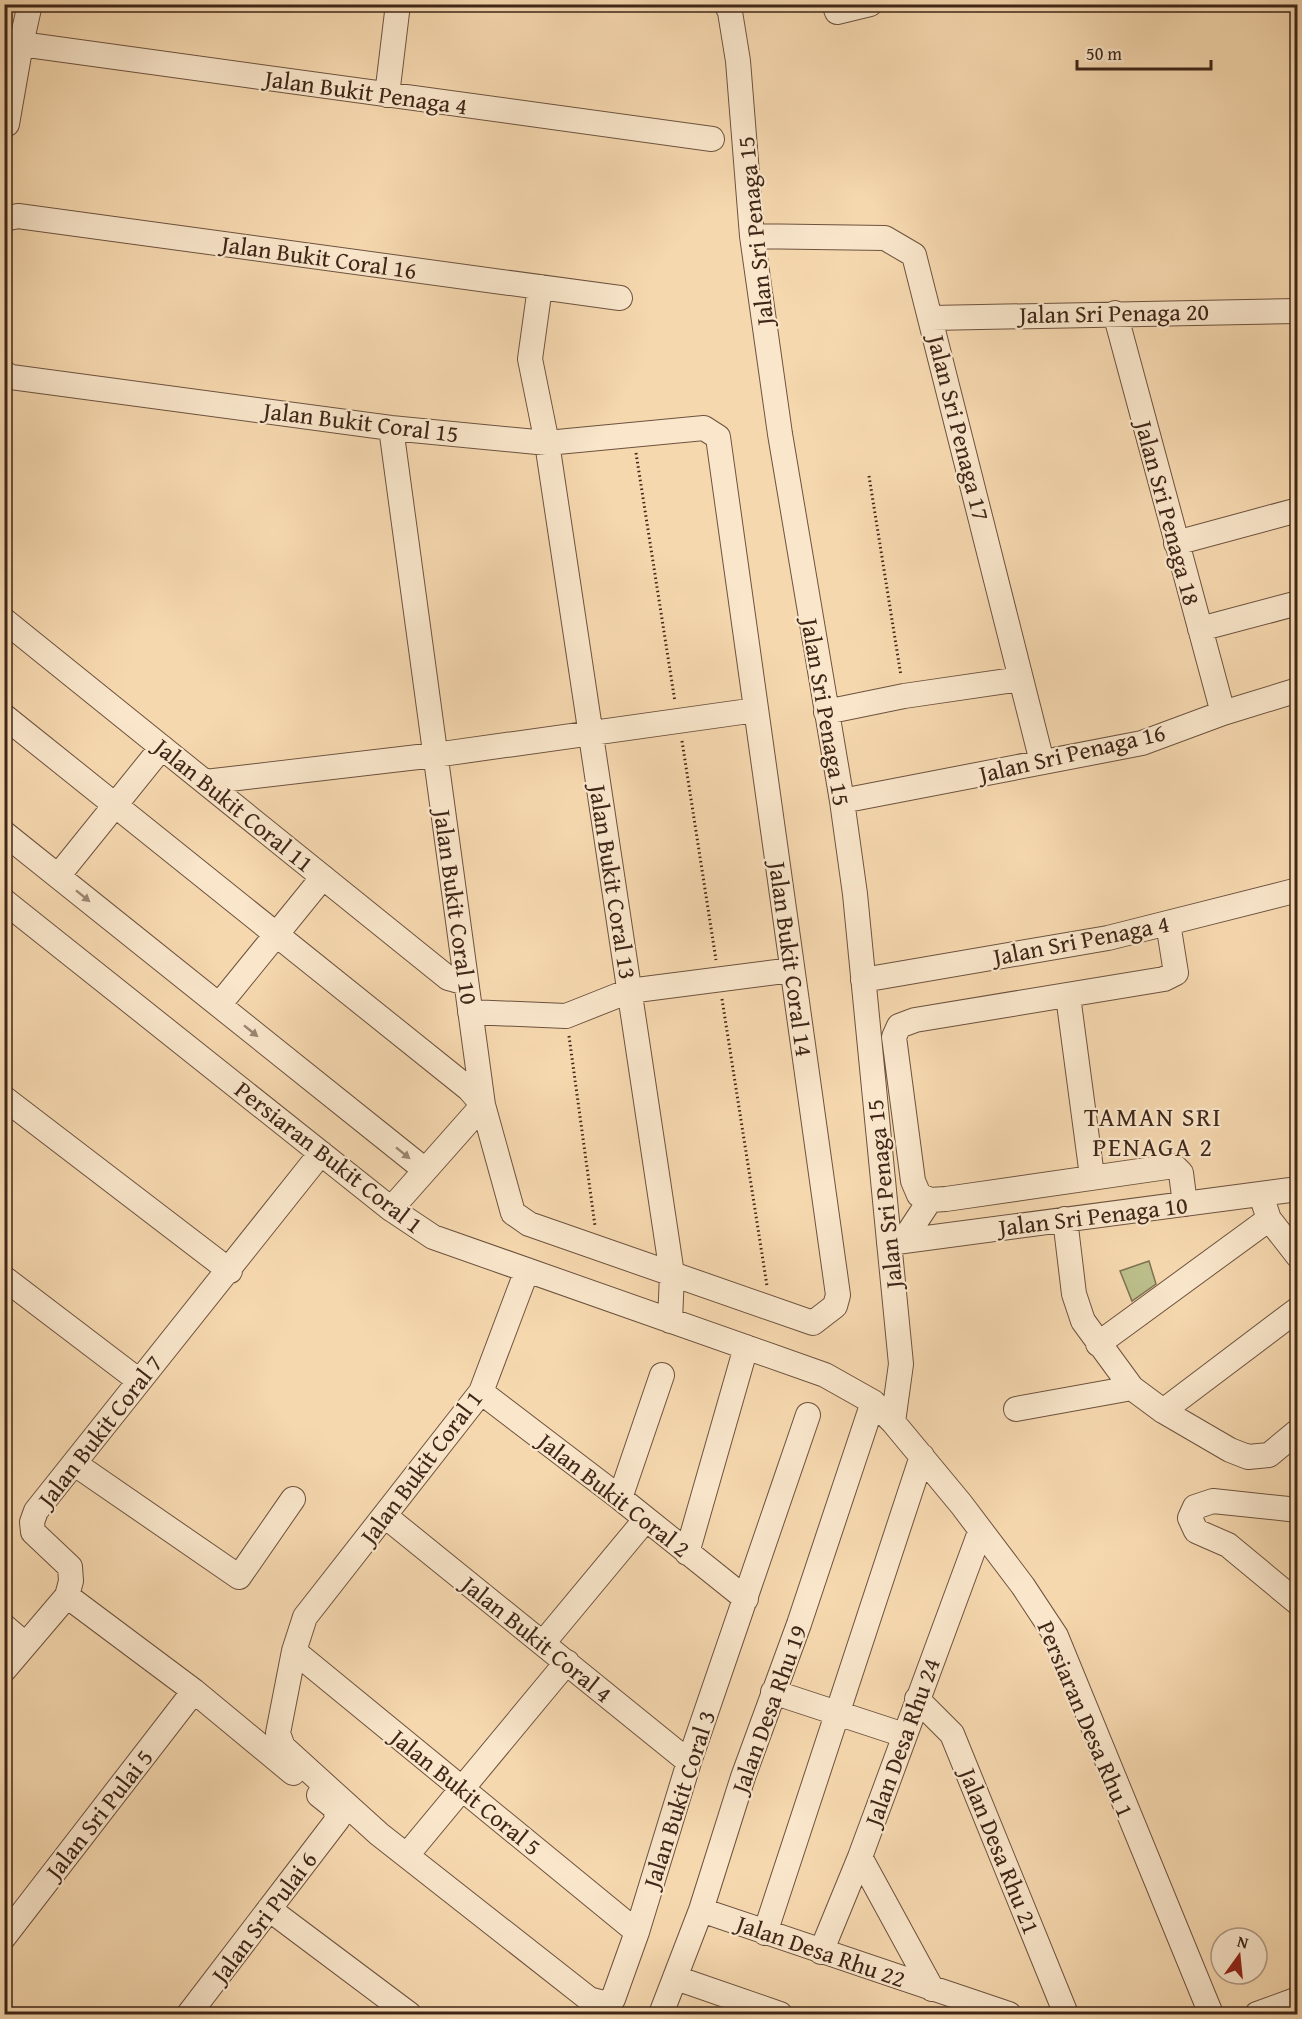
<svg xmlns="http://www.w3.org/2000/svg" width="1302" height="2019" font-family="'Gentium Book Plus',serif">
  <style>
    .green { fill: #bcbf8b; stroke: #7e7252; stroke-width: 1.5 }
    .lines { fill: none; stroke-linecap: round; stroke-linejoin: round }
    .minor-casing { stroke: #6d523e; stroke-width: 26 }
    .path { stroke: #3f2618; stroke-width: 3; stroke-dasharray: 1.5 3; stroke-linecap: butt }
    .minor { stroke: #f9e6cb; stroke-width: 24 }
    .oneway { fill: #9c8672 }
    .labels { text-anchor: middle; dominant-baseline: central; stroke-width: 4.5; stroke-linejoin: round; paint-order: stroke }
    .street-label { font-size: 24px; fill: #3f2618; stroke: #f9e6cb }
    .neighbourhood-label { font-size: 26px; letter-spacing: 1.5px; fill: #3f2618; stroke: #f9e6cb }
  </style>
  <rect width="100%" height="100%" fill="#f6d8af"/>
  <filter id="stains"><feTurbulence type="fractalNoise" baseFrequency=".00333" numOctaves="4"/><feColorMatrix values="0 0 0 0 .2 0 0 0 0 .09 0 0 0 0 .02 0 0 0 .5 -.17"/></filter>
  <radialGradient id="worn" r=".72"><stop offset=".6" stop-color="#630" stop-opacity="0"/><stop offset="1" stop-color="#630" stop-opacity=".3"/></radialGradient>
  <path class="green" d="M1149,1261L1156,1284L1132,1301L1120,1271Z"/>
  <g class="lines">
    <g class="minor-casing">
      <path id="minor" d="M726,4L730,12L738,61L752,236L780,434L842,801L855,894L901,1364L893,1422
        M834,4L837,12L870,4
        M21,44L712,139
        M387,95L398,4
        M7,124L21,44L30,4
        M4,219L18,216L620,298
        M752,236L885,238L914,255L1042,762
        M540,287L530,359L547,443L672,1274L670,1321
        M1115,313L1223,713
        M931,318L1298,311
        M4,373L11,377L391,428L547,443L704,428L718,437L838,1295L835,1306L813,1323L529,1224L513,1213L483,1105L391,428
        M1176,543L1298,510
        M4,620L448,978L466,983
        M1200,629L1298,603
        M826,712L904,696L1021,679
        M4,716L469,1089L483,1105
        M205,782L435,755L756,710
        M842,801L1142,743L1223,713L1298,690
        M4,833L425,1170
        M58,876L162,747
        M4,901L391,1209L433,1237L825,1375L873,1402L893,1422L961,1504L1023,1586L1056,1636L1211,2014
        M1168,923L1176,973L1164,979L915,1020L899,1026L894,1037L913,1181L919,1195L930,1200L946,1199L1174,1166L1181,1173L1185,1204
        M863,980L1108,938L1298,890
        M1068,996L1092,1176
        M219,1005L323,877
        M470,1012L566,1016L629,991L792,970
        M4,1098L230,1271
        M391,1209L483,1105
        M1065,1219L1074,1294L1083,1321L1132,1388L1163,1411L1230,1450L1248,1457L1269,1455L1298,1431
        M1269,1219L1298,1256
        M903,1241L930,1200
        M889,1243L1298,1189
        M527,1270L481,1392L305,1617L294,1651L278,1733L283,1747L379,1834L589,1999L604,2003L613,1999L637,1932L689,1762L808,1415
        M4,1278L138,1380
        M1098,1344L1269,1219L1261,1195
        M481,1392L620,1498L746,1599
        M1016,1409L1132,1388
        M1163,1411L1298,1309
        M75,1464L239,1577L293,1499
        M620,1498L662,1375
        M1298,1510L1213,1501L1195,1507L1190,1518L1196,1531L1228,1545L1298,1603
        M385,1516L689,1762
        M687,1553L746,1347
        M67,1596L194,1691L293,1773
        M4,1626L25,1644
        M543,1643L646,1519
        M294,1651L637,1932
        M4,1670L67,1596L71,1581L70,1567L33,1532L32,1522L36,1511L321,1153
        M773,1692L904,1735
        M917,1699L952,1734L1066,2014
        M407,1855L567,1662
        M860,1857L932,1989
        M269,1909L409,2014
        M701,1910L1009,2014
        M765,1933L922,1456
        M4,1937L194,1691
        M821,1952L860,1857L980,1532
        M676,1978L780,2014
        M189,2014L338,1819L334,1807L319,1795
        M661,2014L701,1910L743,1777L799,1624L873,1402
        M1257,2014L1298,1999"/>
    </g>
    <path class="path" d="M636,453L675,702
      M869,476L901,676
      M682,741L716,960
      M722,999L767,1286
      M569,1036L595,1226"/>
    <use href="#minor" class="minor"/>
  </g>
  <defs><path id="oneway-solid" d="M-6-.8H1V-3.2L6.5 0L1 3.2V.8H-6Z" transform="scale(1.5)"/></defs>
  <g class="oneway">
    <use href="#oneway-solid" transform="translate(83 896) rotate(39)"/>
    <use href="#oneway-solid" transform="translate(251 1031) rotate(39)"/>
    <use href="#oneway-solid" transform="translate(403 1153) rotate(39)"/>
  </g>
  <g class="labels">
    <g class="street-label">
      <text transform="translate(366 92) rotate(8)">Jalan Bukit Penaga 4</text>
      <text transform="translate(755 231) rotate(-96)">Jalan Sri Penaga 15</text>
      <text transform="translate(319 257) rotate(8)">Jalan Bukit Coral 16</text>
      <text transform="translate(1114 313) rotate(-1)">Jalan Sri Penaga 20</text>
      <text transform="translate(361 422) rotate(7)">Jalan Bukit Coral 15</text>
      <text transform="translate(959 428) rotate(76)">Jalan Sri Penaga 17</text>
      <text transform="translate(1168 513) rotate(75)">Jalan Sri Penaga 18</text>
      <text transform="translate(826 712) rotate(80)">Jalan Sri Penaga 15</text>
      <text transform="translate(1072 753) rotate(-13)">Jalan Sri Penaga 16</text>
      <text transform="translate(234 805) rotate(39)">Jalan Bukit Coral 11</text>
      <text transform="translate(613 882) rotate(81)">Jalan Bukit Coral 13</text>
      <text transform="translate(456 907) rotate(82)">Jalan Bukit Coral 10</text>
      <text transform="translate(1081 940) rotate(-11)">Jalan Sri Penaga 4</text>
      <text transform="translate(791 959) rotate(82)">Jalan Bukit Coral 14</text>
      <text transform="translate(329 1157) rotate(38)">Persiaran Bukit Coral 1</text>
      <text transform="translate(884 1194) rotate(-96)">Jalan Sri Penaga 15</text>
      <text transform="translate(1093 1216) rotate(-7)">Jalan Sri Penaga 10</text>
      <text transform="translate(100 1431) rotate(-52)">Jalan Bukit Coral 7</text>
      <text transform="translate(421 1467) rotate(-53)">Jalan Bukit Coral 1</text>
      <text transform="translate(614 1495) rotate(38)">Jalan Bukit Coral 2</text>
      <text transform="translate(537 1639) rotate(39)">Jalan Bukit Coral 4</text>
      <text transform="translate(769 1709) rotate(-70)">Jalan Desa Rhu 19</text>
      <text transform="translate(1086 1719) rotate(67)">Persiaran Desa Rhu 1</text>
      <text transform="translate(902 1742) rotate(-70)">Jalan Desa Rhu 24</text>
      <text transform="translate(466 1792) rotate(39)">Jalan Bukit Coral 5</text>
      <text transform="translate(679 1799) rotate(-72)">Jalan Bukit Coral 3</text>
      <text transform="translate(99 1814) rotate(-52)">Jalan Sri Pulai 5</text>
      <text transform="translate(1000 1851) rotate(68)">Jalan Desa Rhu 21</text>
      <text transform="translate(264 1917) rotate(-53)">Jalan Sri Pulai 6</text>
      <text transform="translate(821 1951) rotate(19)">Jalan Desa Rhu 22</text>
    </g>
    <g class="neighbourhood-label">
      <text x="1153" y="1116">TAMAN SRI<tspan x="1153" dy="30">PENAGA 2</tspan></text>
    </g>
  </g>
  <rect width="1302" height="2019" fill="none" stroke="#f6d8af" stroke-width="24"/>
  <rect x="6" y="6" width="1290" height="2007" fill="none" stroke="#3f2618" stroke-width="3"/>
  <rect x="12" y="12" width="1278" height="1995" fill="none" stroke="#3f2618" stroke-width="1.5"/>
  <g transform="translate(1239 1956) rotate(15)"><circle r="28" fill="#f9e6cb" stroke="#af9983" stroke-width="1.5"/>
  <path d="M0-4.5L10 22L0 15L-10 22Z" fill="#8f2418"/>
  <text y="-9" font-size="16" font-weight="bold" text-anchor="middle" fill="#3f2618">N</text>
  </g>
  <path d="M1077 60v9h134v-9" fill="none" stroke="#3f2618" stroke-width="3"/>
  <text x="1086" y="60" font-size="18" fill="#3f2618" stroke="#f9e6cb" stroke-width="4.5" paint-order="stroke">50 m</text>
  <rect width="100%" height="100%" filter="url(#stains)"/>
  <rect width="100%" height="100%" fill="url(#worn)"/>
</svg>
